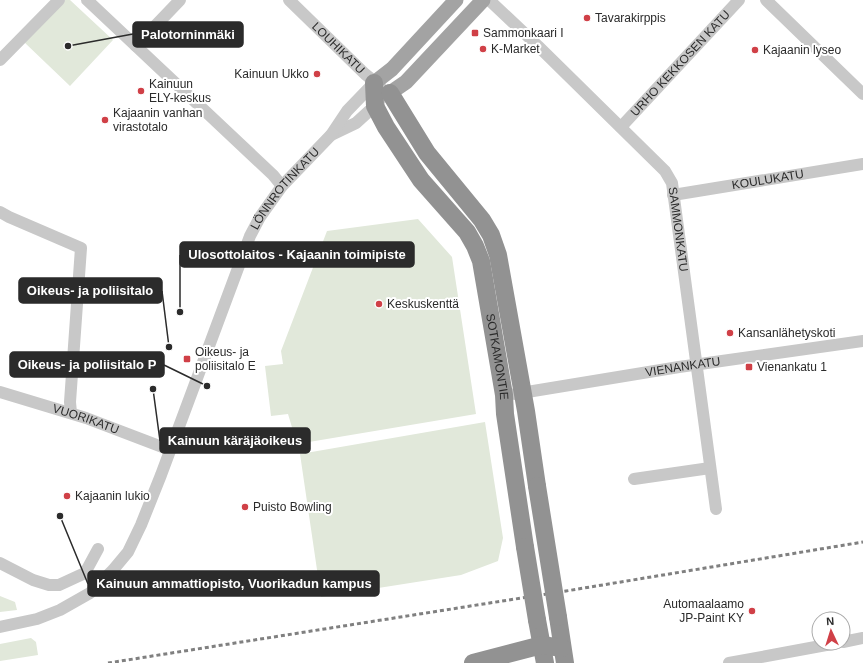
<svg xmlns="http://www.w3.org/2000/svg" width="863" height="663" font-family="Arial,sans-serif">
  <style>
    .green { fill: #e1e8da }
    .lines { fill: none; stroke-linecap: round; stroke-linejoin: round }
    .minor { stroke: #c8c8c8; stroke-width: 12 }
    .major { stroke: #a3a3a3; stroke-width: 15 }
    .highway { stroke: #929292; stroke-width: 18 }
    .rail { stroke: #808080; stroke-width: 3; stroke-dasharray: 4 3; stroke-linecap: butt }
    .highway-bridge { stroke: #929292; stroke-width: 18 }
    .poi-dot { fill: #d04047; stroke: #fff; stroke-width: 1.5 }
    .labels { text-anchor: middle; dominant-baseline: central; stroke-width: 4; stroke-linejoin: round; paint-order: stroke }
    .poi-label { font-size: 12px; fill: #2b2b2b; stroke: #fff; text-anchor: start }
    .street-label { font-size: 12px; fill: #2b2b2b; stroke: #fff }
    .leader { fill: none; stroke: #2b2b2b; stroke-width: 1.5 }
    .callout-dot { fill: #2b2b2b; stroke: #fff; stroke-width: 1.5 }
    .callout { fill: #2b2b2b; stroke: #2b2b2b; stroke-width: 1.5 }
    .callout-label { font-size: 13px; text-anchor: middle; font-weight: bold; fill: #fff }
  </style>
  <rect width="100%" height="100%" fill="#fff"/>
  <path class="green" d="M65,0H70L113,40L70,86L24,42Z
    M418,219L452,257L476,414L297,444L288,414L271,416L265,366L283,364L281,351L327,231Z
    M485,422L503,538L498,561L461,575L321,597L300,454Z
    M0,596L15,602L17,610L0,612Z
    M31,638L36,642L38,655L0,661V644Z"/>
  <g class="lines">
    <g class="minor">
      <path d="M87,0L273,175L282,186"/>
      <path id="s1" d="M289,0L365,74L380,86"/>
      <path id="s2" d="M489,0L538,46L665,171L672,183L716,509"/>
      <path d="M766,0L863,94"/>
      <path d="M136,46L180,0"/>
      <path d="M0,60L59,0"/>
      <path id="s3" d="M621,127L739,0"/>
      <path d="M331,135L356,123L379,102"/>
      <path id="s4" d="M673,195L863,164"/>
      <path d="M0,212L9,217L81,248L70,402L71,413"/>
      <path id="s5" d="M0,392L86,418L170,450"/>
      <path id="s6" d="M515,394L679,367L863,341"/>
      <path d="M634,479L710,468"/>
      <path d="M0,563L33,580L49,585H59L85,573L98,549"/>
      <path id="s7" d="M0,627L37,619L60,610L90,593L113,570L128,552L141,525L161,475L250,236L260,217L282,186L331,135L347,111L374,83"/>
      <path d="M843,642L863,638"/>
      <path d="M729,663L837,643"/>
    </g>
    <path class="major" d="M374,83L392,69L456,0
      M390,93L406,82L483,0"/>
    <g class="highway">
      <path id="s8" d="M374,83L375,106L386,127L421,180L467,232L475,246L481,261L504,395L505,414L525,547"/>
      <path d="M390,93L427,153L482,220L491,235L498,255L526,411L537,486"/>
      <path d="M558,617L565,663"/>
      <path d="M537,620L545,663"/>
      <path d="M473,663L542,645L562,648"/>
    </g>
    <path class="rail" d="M108,663L566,591L863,542"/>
    <path class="highway-bridge" d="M537,486L558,617
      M525,547L537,620"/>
  </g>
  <g class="poi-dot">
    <circle cx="587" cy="18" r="4"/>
    <rect x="471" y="29" width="8" height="8" rx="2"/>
    <circle cx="483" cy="49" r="4"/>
    <circle cx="755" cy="50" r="4"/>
    <circle cx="317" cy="74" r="4"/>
    <circle cx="141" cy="91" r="4"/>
    <circle cx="105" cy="120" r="4"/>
    <circle cx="379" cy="304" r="4"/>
    <circle cx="730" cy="333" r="4"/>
    <rect x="183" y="355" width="8" height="8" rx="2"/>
    <rect x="745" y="363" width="8" height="8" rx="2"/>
    <circle cx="67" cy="496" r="4"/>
    <circle cx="245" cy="507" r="4"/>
    <circle cx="752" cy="611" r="4"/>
  </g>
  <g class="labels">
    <g class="poi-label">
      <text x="595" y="18">Tavarakirppis</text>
      <text x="483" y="33">Sammonkaari I</text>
      <text x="491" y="49">K-Market</text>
      <text x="763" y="50">Kajaanin lyseo</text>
      <text x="309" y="74" text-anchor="end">Kainuun Ukko</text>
      <text x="149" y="84">Kainuun<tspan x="149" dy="14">ELY-keskus</tspan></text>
      <text x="113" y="113">Kajaanin vanhan<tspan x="113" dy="14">virastotalo</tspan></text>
      <text x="387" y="304">Keskuskenttä</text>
      <text x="738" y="333">Kansanlähetyskoti</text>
      <text x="195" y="352">Oikeus- ja<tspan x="195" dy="14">poliisitalo E</tspan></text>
      <text x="757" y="367">Vienankatu 1</text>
      <text x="75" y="496">Kajaanin lukio</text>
      <text x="253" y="507">Puisto Bowling</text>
      <text x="744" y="604" text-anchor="end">Automaalaamo<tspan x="744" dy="14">JP-Paint KY</tspan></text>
    </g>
    <g class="street-label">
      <text stroke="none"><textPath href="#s1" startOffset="69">LOUHIKATU</textPath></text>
      <text stroke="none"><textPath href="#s3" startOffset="87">URHO KEKKOSEN KATU</textPath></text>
      <text stroke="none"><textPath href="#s4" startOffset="96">KOULUKATU</textPath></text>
      <text stroke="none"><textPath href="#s7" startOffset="551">LÖNNROTINKATU</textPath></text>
      <text stroke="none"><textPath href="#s2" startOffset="306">SAMMONKATU</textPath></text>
      <text stroke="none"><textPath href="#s8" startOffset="309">SOTKAMONTIE</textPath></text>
      <text stroke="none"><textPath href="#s6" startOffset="170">VIENANKATU</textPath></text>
      <text stroke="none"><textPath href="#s5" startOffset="90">VUORIKATU</textPath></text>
    </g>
  </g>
  <path class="leader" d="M68 46L133 34M180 312L180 255M169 347L162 291M207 386L164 365M153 389L160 441M60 516L88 584"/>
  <g class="callout-dot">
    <circle cx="68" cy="46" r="4"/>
    <circle cx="180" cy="312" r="4"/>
    <circle cx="169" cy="347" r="4"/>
    <circle cx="207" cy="386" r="4"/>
    <circle cx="153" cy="389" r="4"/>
    <circle cx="60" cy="516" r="4"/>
  </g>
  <g class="callout">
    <rect x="133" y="22" width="110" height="25" rx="4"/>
    <rect x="180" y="242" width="234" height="25" rx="4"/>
    <rect x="19" y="278" width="143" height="25" rx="4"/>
    <rect x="10" y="352" width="154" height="25" rx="4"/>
    <rect x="160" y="428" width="150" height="25" rx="4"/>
    <rect x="88" y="571" width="291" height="25" rx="4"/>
  </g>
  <g class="callout-label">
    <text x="188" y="39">Palotorninmäki</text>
    <text x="297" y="259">Ulosottolaitos - Kajaanin toimipiste</text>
    <text x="90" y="295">Oikeus- ja poliisitalo</text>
    <text x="87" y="369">Oikeus- ja poliisitalo P</text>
    <text x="235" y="445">Kainuun käräjäoikeus</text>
    <text x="234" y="588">Kainuun ammattiopisto, Vuorikadun kampus</text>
  </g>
  <g transform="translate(831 631) rotate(356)"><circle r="19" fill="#ffffff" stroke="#aaaaaa"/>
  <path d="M0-3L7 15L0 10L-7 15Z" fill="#d04047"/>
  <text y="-6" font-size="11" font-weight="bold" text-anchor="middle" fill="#2b2b2b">N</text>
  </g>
</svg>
